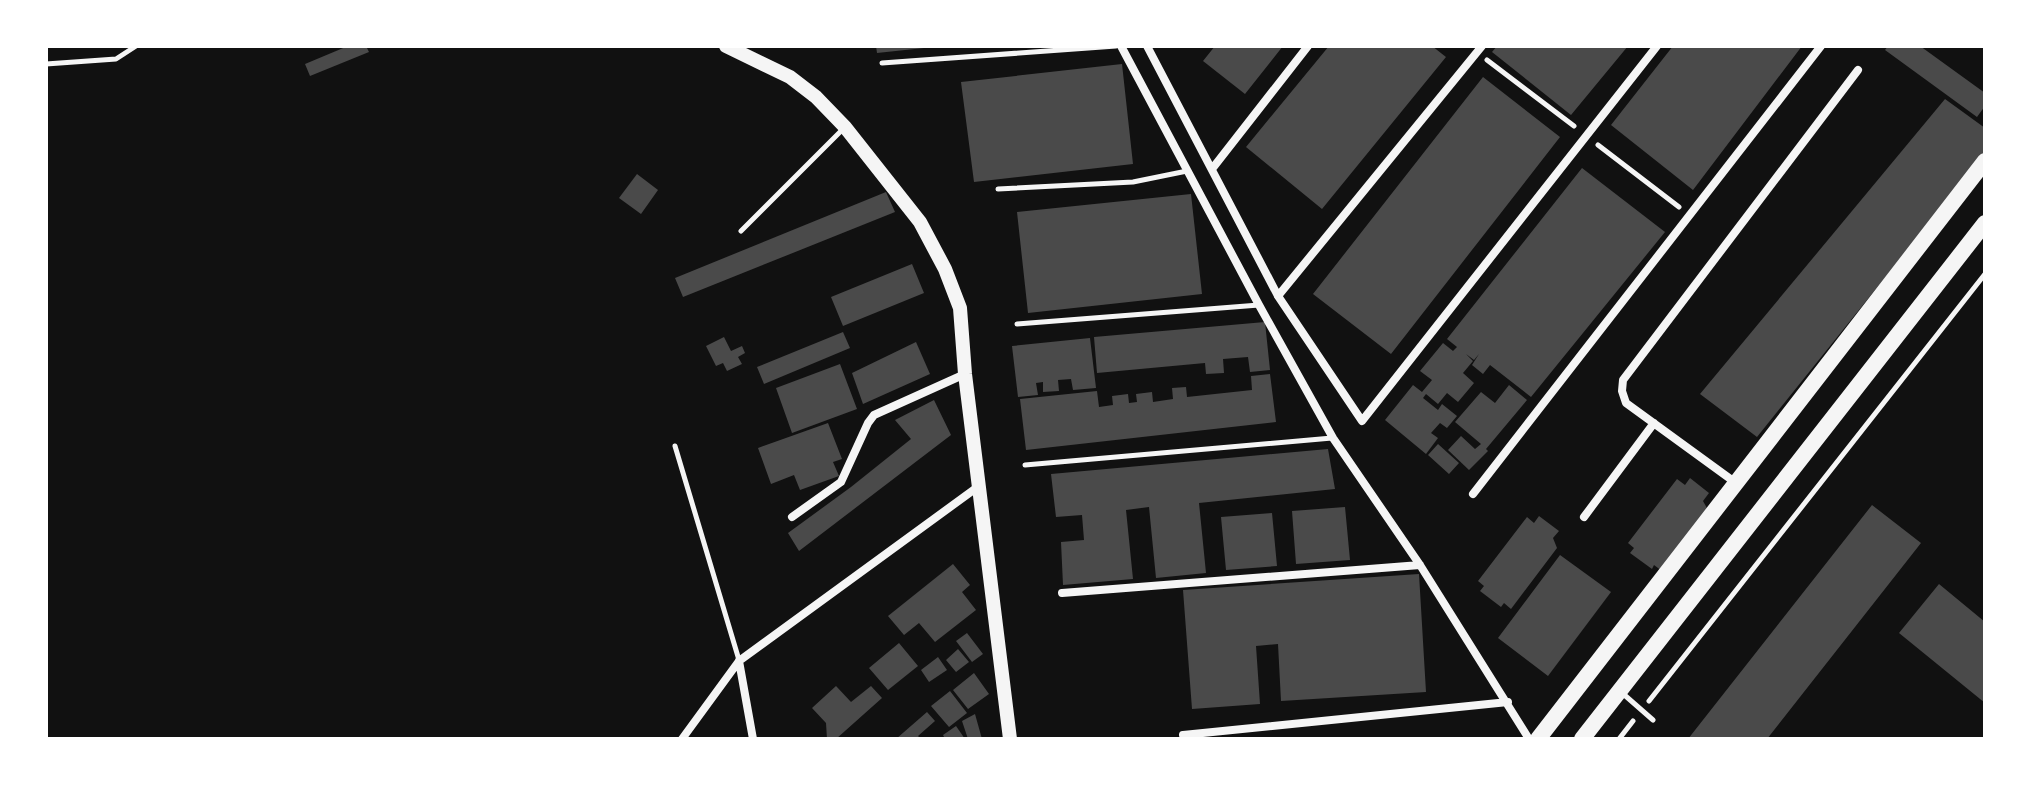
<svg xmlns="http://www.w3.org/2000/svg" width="2031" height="785" font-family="Overpass,sans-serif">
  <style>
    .building { fill: #4a4a4a }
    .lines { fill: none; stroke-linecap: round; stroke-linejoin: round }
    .path { stroke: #f5f5f5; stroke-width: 5 }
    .service { stroke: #f5f5f5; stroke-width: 5 }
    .minor { stroke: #f5f5f5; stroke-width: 8 }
    .tertiary { stroke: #f5f5f5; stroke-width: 14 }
    .secondary { stroke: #f5f5f5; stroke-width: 16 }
  </style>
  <rect width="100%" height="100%" fill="#111"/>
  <path class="building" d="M348,46H366L369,52L310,76L305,64Z
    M876,46H924V48L877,53Z
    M1215,46H1283L1245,94L1203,61Z
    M1329,46H1432L1446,57L1322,209L1246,147Z
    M1497,46H1628L1571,115L1492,52Z
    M1673,46H1802L1693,190L1611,125Z
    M1888,46H1920L1985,93V106L1977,117L1885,50Z
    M1122,64L1133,164L974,182L961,82Z
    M1483,77L1560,137L1391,354L1313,294Z
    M1945,99L1985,128V153L1757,437L1700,394Z
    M1582,168L1665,232L1531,397L1490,365L1483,374L1472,365L1479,354L1474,360L1466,354L1473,361L1463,373L1474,383L1458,402L1447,393L1438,404L1426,394L1423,398L1438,410L1442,404L1457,416L1447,428L1440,423L1431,433L1438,438L1426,454L1385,420L1413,385L1422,392L1432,380L1420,371L1443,343L1453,351L1457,347L1447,339Z
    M637,174L658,190L641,214L619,198Z
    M886,192L895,212L683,297L675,278Z
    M1191,194L1202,294L1028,313L1017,212Z
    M912,264L924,293L843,326L831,297Z
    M1265,322L1270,370L1250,372L1248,357L1223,359L1224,373L1206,374L1205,363L1097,373L1094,337Z
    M843,332L850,348L764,384L757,367Z
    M724,337L731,351L742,346L745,353L738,357L742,364L727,371L723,363L716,366L706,346Z
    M1090,338L1096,388L1073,390L1071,379L1058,380L1059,391L1043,392V382L1036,383L1038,395L1018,397L1012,346Z
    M916,342L930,374L863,404L852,373Z
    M840,364L857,409L792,433L776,388Z
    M1270,374L1276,422L1026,450L1020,399L1097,391L1099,407L1113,405L1112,396L1128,394L1129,403L1137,402L1136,394L1152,392L1153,402L1173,399L1172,388L1186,387L1187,397L1252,390L1251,376Z
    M1509,385L1527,400L1486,449L1488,451L1469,470L1448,450L1461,436L1475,449L1481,444L1455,422L1481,392L1495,403Z
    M934,400L951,435L799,551L788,533L851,487L911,439L895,420Z
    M828,423L842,459L833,462L839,476L800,490L794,475L771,484L758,448Z
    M1438,444L1459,463L1449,474L1428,455Z
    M1328,449L1335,489L1199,503L1206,573L1156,578L1149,507L1126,510L1133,579L1063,585L1061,542L1084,540L1082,515L1056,517L1051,474Z
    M1690,478L1709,493L1703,501L1708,510L1662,571L1654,565L1652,569L1630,553L1634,548L1628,543L1677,479L1685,485Z
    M1872,505L1921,543L1767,739H1688Z
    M1345,507L1350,560L1296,564L1292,511Z
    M1272,513L1277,566L1226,570L1221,517Z
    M1539,516L1559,531L1553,538L1557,548L1511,609L1504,603L1501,607L1480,591L1484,586L1478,581L1527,517L1534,523Z
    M1560,555L1611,592L1548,676L1498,638Z
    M953,564L970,585L962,592L976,610L935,642L919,623L904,635L888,616Z
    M1419,574L1426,692L1281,701L1278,644L1256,646L1260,704L1192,709L1183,590Z
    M1939,584L1985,622V703L1899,633Z
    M967,633L983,654L972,662L956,641Z
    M899,643L918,666L888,690L869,668Z
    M958,649L969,662L956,672L946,660Z
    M938,657L947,670L929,682L921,670Z
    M974,673L989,694L968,709L953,690Z
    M836,686L851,702L871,686L882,698L836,739H827L826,723L812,708Z
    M950,691L967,713L949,727L931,706Z
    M927,712L935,721L918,736L921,739H896Z
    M975,714L982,739H968L962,721Z
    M956,726L965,739H945L943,735Z"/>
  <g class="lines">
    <path class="path" d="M1487,60L1574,126
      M46,64L116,59L136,46
      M1598,145L1679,207
      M1649,701L1985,274
      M1619,739L1633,721"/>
    <path class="service" d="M882,63L1116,46
      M998,189L1133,182L1187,171
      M741,231L845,127
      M1017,324L1259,305
      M675,446L739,660
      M1025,465L1332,438
      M1621,692L1653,720"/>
    <path class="minor" d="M1121,46L1259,305L1333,438L1420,565L1529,739
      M1147,46L1278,296L1362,421L1657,46
      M1212,169L1308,46
      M1278,296L1482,46
      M1736,483L1626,403L1622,391L1623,380L1858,70
      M1473,494L1821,46
      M792,517L841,482L868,423L874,415L965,374
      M1584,517L1654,423
      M1062,593L1420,565
      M739,661L753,739
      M1183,735L1508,702
      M682,739L739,661L979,486"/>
    <path class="tertiary" d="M726,46L790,77L816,97L845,127L920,222L945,269L960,308L965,374L1010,739"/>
    <path class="secondary" d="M1538,739L1985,161
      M1582,739L1985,223"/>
  </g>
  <rect width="2031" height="785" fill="none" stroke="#ffffff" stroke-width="96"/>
</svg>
